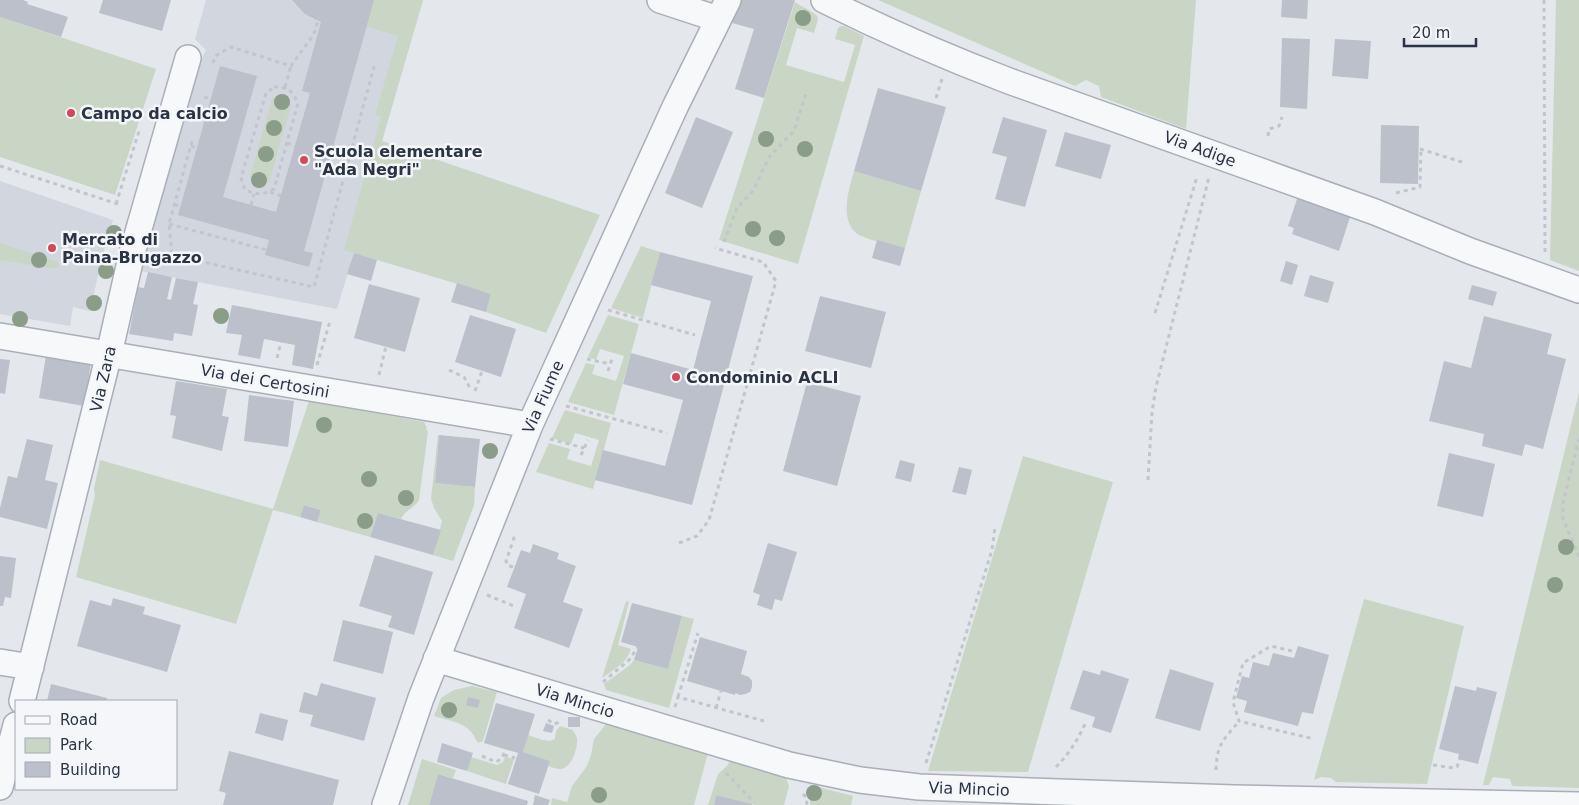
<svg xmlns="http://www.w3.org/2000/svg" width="1579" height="805" font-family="'DejaVu Sans',sans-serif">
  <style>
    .built { fill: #d2d6de }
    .green { fill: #c9d6c5 }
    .building { fill: #bbc0ca }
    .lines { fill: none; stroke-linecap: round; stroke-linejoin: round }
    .minor-casing { stroke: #a9aeb7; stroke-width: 28 }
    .path { stroke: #c2c5cb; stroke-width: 3; stroke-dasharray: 4 4; stroke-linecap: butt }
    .minor { stroke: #f7f8fa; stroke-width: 25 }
    .tree { fill: #899d89 }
    .poi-dot { fill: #d1495b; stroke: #f4f6f9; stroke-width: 2 }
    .labels { text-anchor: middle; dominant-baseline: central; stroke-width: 5; stroke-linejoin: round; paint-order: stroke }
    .poi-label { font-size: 16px; font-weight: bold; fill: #2b3445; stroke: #f4f6f9; text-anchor: start }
    .street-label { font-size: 16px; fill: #2b3445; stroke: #f4f6f9 }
  </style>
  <rect width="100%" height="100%" fill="#e4e7ec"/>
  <path class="built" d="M206,0H423L382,141L488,178L457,283L354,253L337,309L141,271L198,65L206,50L195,39Z
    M0,181L113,220L102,258L90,311L73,307L70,326L0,314Z"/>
  <path class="green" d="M374,0H423L382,141L600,215L546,333L486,312L491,294L344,250L381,117L375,115L398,36L367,27Z
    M878,0H1196L1186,129L1101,97L1099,86L1086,80L1075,86Z
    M1556,0H1579V271L1550,260Z
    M795,2C799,5 814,12 817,16C819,20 815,28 814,33L797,28L786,65L844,82L855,45L835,39L838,28L841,26H844L864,36L798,264L719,240Z
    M0,17L156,69L115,195L0,157Z
    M280,95L286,97L291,105L269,182L261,187L253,185L250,177L272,99Z
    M854,171L921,191L905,248C893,245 868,240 859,235C838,222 849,189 854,171Z
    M0,243L57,262L60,265L56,269L0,260Z
    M641,246L660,252L643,318L611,308Z
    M608,315L639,324L614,415L568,402L586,363L595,365L592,374L616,381L624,356L600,349L596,360L588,357Z
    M1579,392V788L1512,786L1510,779L1493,777L1489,785H1483Z
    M309,401L424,422L427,428L426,430L428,431L419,500C415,508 405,510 401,519L378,513L370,537L317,522L321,510L305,505L300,517L273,510L236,624L76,577L95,495L94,489L100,460L273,509Z
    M565,410L611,423L593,489L536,472L549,443L570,449L567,459L591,466L599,440L575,433L571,444L552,438Z
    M438,435H439L435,483L475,487L474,505L453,561L433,555L442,521L434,508L431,499Z
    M1023,456L1113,482L1028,772L928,771Z
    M1364,599L1464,626L1427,784L1336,782L1331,778L1321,777L1314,780Z
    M626,601L629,602L618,645L631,649C627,663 613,670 602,678Z
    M682,616L694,619L669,708L606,690L604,684L630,665L634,660L668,669Z
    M472,686L497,692L483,741L478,743C475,740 475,736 472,733C464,722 446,720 434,716L441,698L454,690Z
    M607,723L708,753L694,805H551L552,798L567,802L572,786L587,766L591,755L594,739Z
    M560,726L573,730C574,732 576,735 577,738C578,748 572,767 561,769C556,769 552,767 548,766L550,761L523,752L528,735L543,740L550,741L555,739L556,731Z
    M471,757L497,765L503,762L505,757L514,759L506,784L467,771Z
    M422,759L456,770L453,778L438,774L429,805H408Z
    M731,759L785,776L789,786L784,805H755L716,795L714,805H708L718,774L727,766Z
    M810,785L853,796L851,805H810Z"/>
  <path class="building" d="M0,0H23L28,2L27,4L68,17L61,37L0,17Z
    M103,0H171L162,31L99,13Z
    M292,0H374L304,251L313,253L309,267L265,255L269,240L178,215L220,66L257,76L223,197L276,212L310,93L302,91L321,22L305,14Z
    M740,0H795L764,98L735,89L754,29L732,23Z
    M1282,0H1308L1307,19L1281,17Z
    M1282,38L1310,39L1307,109L1280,107Z
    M1335,39L1371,41L1368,79L1332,76Z
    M878,88L946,107L921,191L854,171Z
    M696,117L733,132L702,208L665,193Z
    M1003,117L1047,130L1025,207L995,199L1007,157L992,153Z
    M1381,125L1419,126L1418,184L1380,183Z
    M1065,132L1111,145L1101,179L1055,166Z
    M1298,196L1351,214L1339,251L1292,234L1294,228L1288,226Z
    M877,240L905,248L900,266L872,258Z
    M660,252L753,276L692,505L595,480L603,450L665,466L683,400L623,384L631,353L693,370L711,301L651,285Z
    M354,253L377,260L371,281L347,274Z
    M1286,261L1298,265L1292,285L1280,281Z
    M148,272L172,277L167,299L171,300L176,278L198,282L193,304L198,305L192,336L174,333L173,341L129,334L138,287L144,288Z
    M1310,275L1334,282L1328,303L1304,296Z
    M457,283L491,294L486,312L451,302Z
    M369,284L420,298L405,352L354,338Z
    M1472,285L1497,292L1493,306L1468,299Z
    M820,296L886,312L871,368L805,351Z
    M232,305L322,322L313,369L292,365L295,345L264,339L260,359L238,355L242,335L226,333Z
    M470,315L516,329L501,377L455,362Z
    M1484,316L1552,334L1547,354L1566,359L1543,449L1525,444L1522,456L1482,446L1484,434L1429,421L1444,361L1471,368Z
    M46,356L91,363L84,406L39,398Z
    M0,359L10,360L5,394L0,393Z
    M176,381L227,389L222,416L229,417L222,451L172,438L176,416L170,415Z
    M807,382L861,396L837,486L783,471Z
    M249,395L294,401L288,447L244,441Z
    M439,435L480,439L475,487L435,483Z
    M27,439L53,445L45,480L58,483L47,529L0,517V508L8,476L17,478Z
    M1449,453L1495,464L1483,517L1437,506Z
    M900,460L915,464L911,482L895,478Z
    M959,467L972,470L966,495L952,492Z
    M304,505L321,510L317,522L300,517Z
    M378,513L441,530L433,555L370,537Z
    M768,543L797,552L782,601L775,599L772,610L757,605L760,595L753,592Z
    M533,544L559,553L557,559L576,566L563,602L583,609L569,648L514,628L526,594L507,587L521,550L530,553Z
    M375,555L433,572L414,635L388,627L392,616L359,606Z
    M0,556L16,558L11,598L5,597L3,606H0Z
    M113,598L145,607L143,614L181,625L167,672L77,646L90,600L111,606Z
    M632,603L682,616L668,669L634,660L638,647L621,642Z
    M343,620L393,632L383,674L333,661Z
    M700,637L747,651L741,674L749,677L752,681V687L750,692L745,694L740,695L735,693V695L687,681Z
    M1298,646L1329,655L1313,714L1302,712L1298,726L1244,712L1247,701L1236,698L1242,676L1249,678L1253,662L1269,666L1273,653L1294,658Z
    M1170,669L1214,683L1200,731L1155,718Z
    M1083,670L1100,675L1101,670L1129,679L1111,733L1092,727L1095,717L1070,709Z
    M321,683L376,698L364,741L310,726L313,715L299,712L304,692L317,696Z
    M51,684L107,698L106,701H47Z
    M1455,686L1476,691L1477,687L1497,692L1478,764L1458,759L1459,754L1439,749Z
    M468,697L480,700L478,708L466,705Z
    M496,703L535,714L523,752L550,761L539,794L508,784L518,753L484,743Z
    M260,713L288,720L283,741L255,733Z
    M568,717H580V727H568Z
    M546,723L554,726L552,733L543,731Z
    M442,743L473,753L467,771L437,762Z
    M229,751L339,780L333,805H223L226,793L219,791Z
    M438,774L528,801L527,805H429Z
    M535,795L550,800L548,805H533Z
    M716,795L752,804V805H714Z"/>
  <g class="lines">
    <g class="minor-casing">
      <path id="minor" d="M660,0L718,19
        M824,0C884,30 946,57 1009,81L1375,212L1470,251L1579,290
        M0,336L530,425
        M436,659L789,765L860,780L919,787L1234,798L1579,805
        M0,662L31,667
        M22,701L109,354L132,253L188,58
        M0,787L16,725
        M385,805L421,698L530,425L675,107L728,0"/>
    </g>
    <path class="path" d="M1544,0L1545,252
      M213,63L215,56L231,47L291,66L314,34L319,17
      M274,87C289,87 291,90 298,103L274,189C263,195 257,195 245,190L241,178L266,93Z
      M285,87L291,66
      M204,97L211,99
      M936,98L942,79
      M1268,136L1269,129L1279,126L1282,117
      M192,141L169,224L172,255L314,287L375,63
      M287,143L295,146
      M191,146L197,148
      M1420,149L1462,162
      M0,166L121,205
      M270,192L281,196
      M1396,193L1420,187L1421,149
      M116,204L140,128
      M174,205L181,206
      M251,205L254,194
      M169,224L267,250
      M724,242L737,208L753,191L769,157L794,131L807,90
      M608,310L695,335
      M1155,313L1197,177
      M277,358L281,342
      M587,359L610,364
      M317,365L330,321
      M449,370L464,377L471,390
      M608,371L613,356
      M379,375L386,346
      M475,391L482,371
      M566,406L667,433
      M1579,438L1563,503V519L1579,557
      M550,439L584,448
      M581,455L588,440
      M1148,480L1152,412L1156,387L1209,177
      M679,543L697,536L709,520L776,281L763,262L715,248
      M513,567L507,565L506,561L515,535
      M487,595L514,606
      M1292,651L1271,646L1243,663L1233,702L1239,721L1314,739
      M603,682L629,660L638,647
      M678,697L698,633
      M675,707L678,697L764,721
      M716,708L721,691
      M548,720L554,724L560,722
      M504,755L515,758
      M482,756L496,762L501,759L505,752
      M926,763L992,550L995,527
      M1433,765L1454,768L1457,767L1460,759
      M1056,767C1069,754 1078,739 1086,722
      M1216,770C1217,743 1223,741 1239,721
      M726,773L751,799
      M803,794L806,797L807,805"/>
    <use href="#minor" class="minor"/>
  </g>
  <g class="tree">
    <circle cx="803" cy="18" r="8"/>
    <circle cx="282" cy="102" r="8"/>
    <circle cx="274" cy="128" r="8"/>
    <circle cx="766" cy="139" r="8"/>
    <circle cx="805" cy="149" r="8"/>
    <circle cx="266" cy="154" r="8"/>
    <circle cx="259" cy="180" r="8"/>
    <circle cx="753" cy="229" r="8"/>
    <circle cx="114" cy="233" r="8"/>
    <circle cx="777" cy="238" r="8"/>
    <circle cx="39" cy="260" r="8"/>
    <circle cx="106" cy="271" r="8"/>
    <circle cx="94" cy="303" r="8"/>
    <circle cx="221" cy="316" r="8"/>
    <circle cx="20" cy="319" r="8"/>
    <circle cx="324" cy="425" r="8"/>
    <circle cx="490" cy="451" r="8"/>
    <circle cx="369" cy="479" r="8"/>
    <circle cx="406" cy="498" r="8"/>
    <circle cx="365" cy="521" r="8"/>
    <circle cx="1566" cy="547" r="8"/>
    <circle cx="1555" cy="585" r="8"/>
    <circle cx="449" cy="710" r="8"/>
    <circle cx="814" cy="793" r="8"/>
    <circle cx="599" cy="795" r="8"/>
  </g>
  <g class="poi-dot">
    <circle cx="71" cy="113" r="5"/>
    <circle cx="304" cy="160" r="5"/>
    <circle cx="52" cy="248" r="5"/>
    <circle cx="676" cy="377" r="5"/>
  </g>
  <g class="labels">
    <g class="poi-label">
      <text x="81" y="113">Campo da calcio</text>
      <text x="314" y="151">Scuola elementare<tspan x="314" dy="18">"Ada Negri"</tspan></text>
      <text x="62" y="239">Mercato di<tspan x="62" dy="18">Paina-Brugazzo</tspan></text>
      <text x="686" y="377">Condominio ACLI</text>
    </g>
    <g class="street-label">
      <text transform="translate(1200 149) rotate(20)">Via Adige</text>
      <text transform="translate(103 379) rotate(-77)">Via Zara</text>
      <text transform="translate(265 381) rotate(10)">Via dei Certosini</text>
      <text transform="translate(543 397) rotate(-66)">Via Fiume</text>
      <text transform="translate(575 701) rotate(17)">Via Mincio</text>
      <text transform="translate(969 789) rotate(2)">Via Mincio</text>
    </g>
  </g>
  <rect x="15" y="700" width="162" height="90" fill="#f4f6f9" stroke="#a4a8b1"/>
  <rect x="25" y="716" width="25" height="8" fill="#f7f8fa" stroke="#a4a8b1"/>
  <text x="60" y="725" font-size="15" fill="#2b3445">Road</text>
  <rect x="25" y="738" width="25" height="15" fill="#c9d6c5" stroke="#a4a8b1"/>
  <text x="60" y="750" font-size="15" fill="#2b3445">Park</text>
  <rect x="25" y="762" width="25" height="15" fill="#bbc0ca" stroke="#a4a8b1"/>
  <text x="60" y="775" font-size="15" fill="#2b3445">Building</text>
  <path d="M1404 38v8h72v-8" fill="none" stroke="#2b3445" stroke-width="2.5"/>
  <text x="1412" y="38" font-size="15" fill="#2b3445" stroke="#f4f6f9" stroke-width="4" paint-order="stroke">20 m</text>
</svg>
